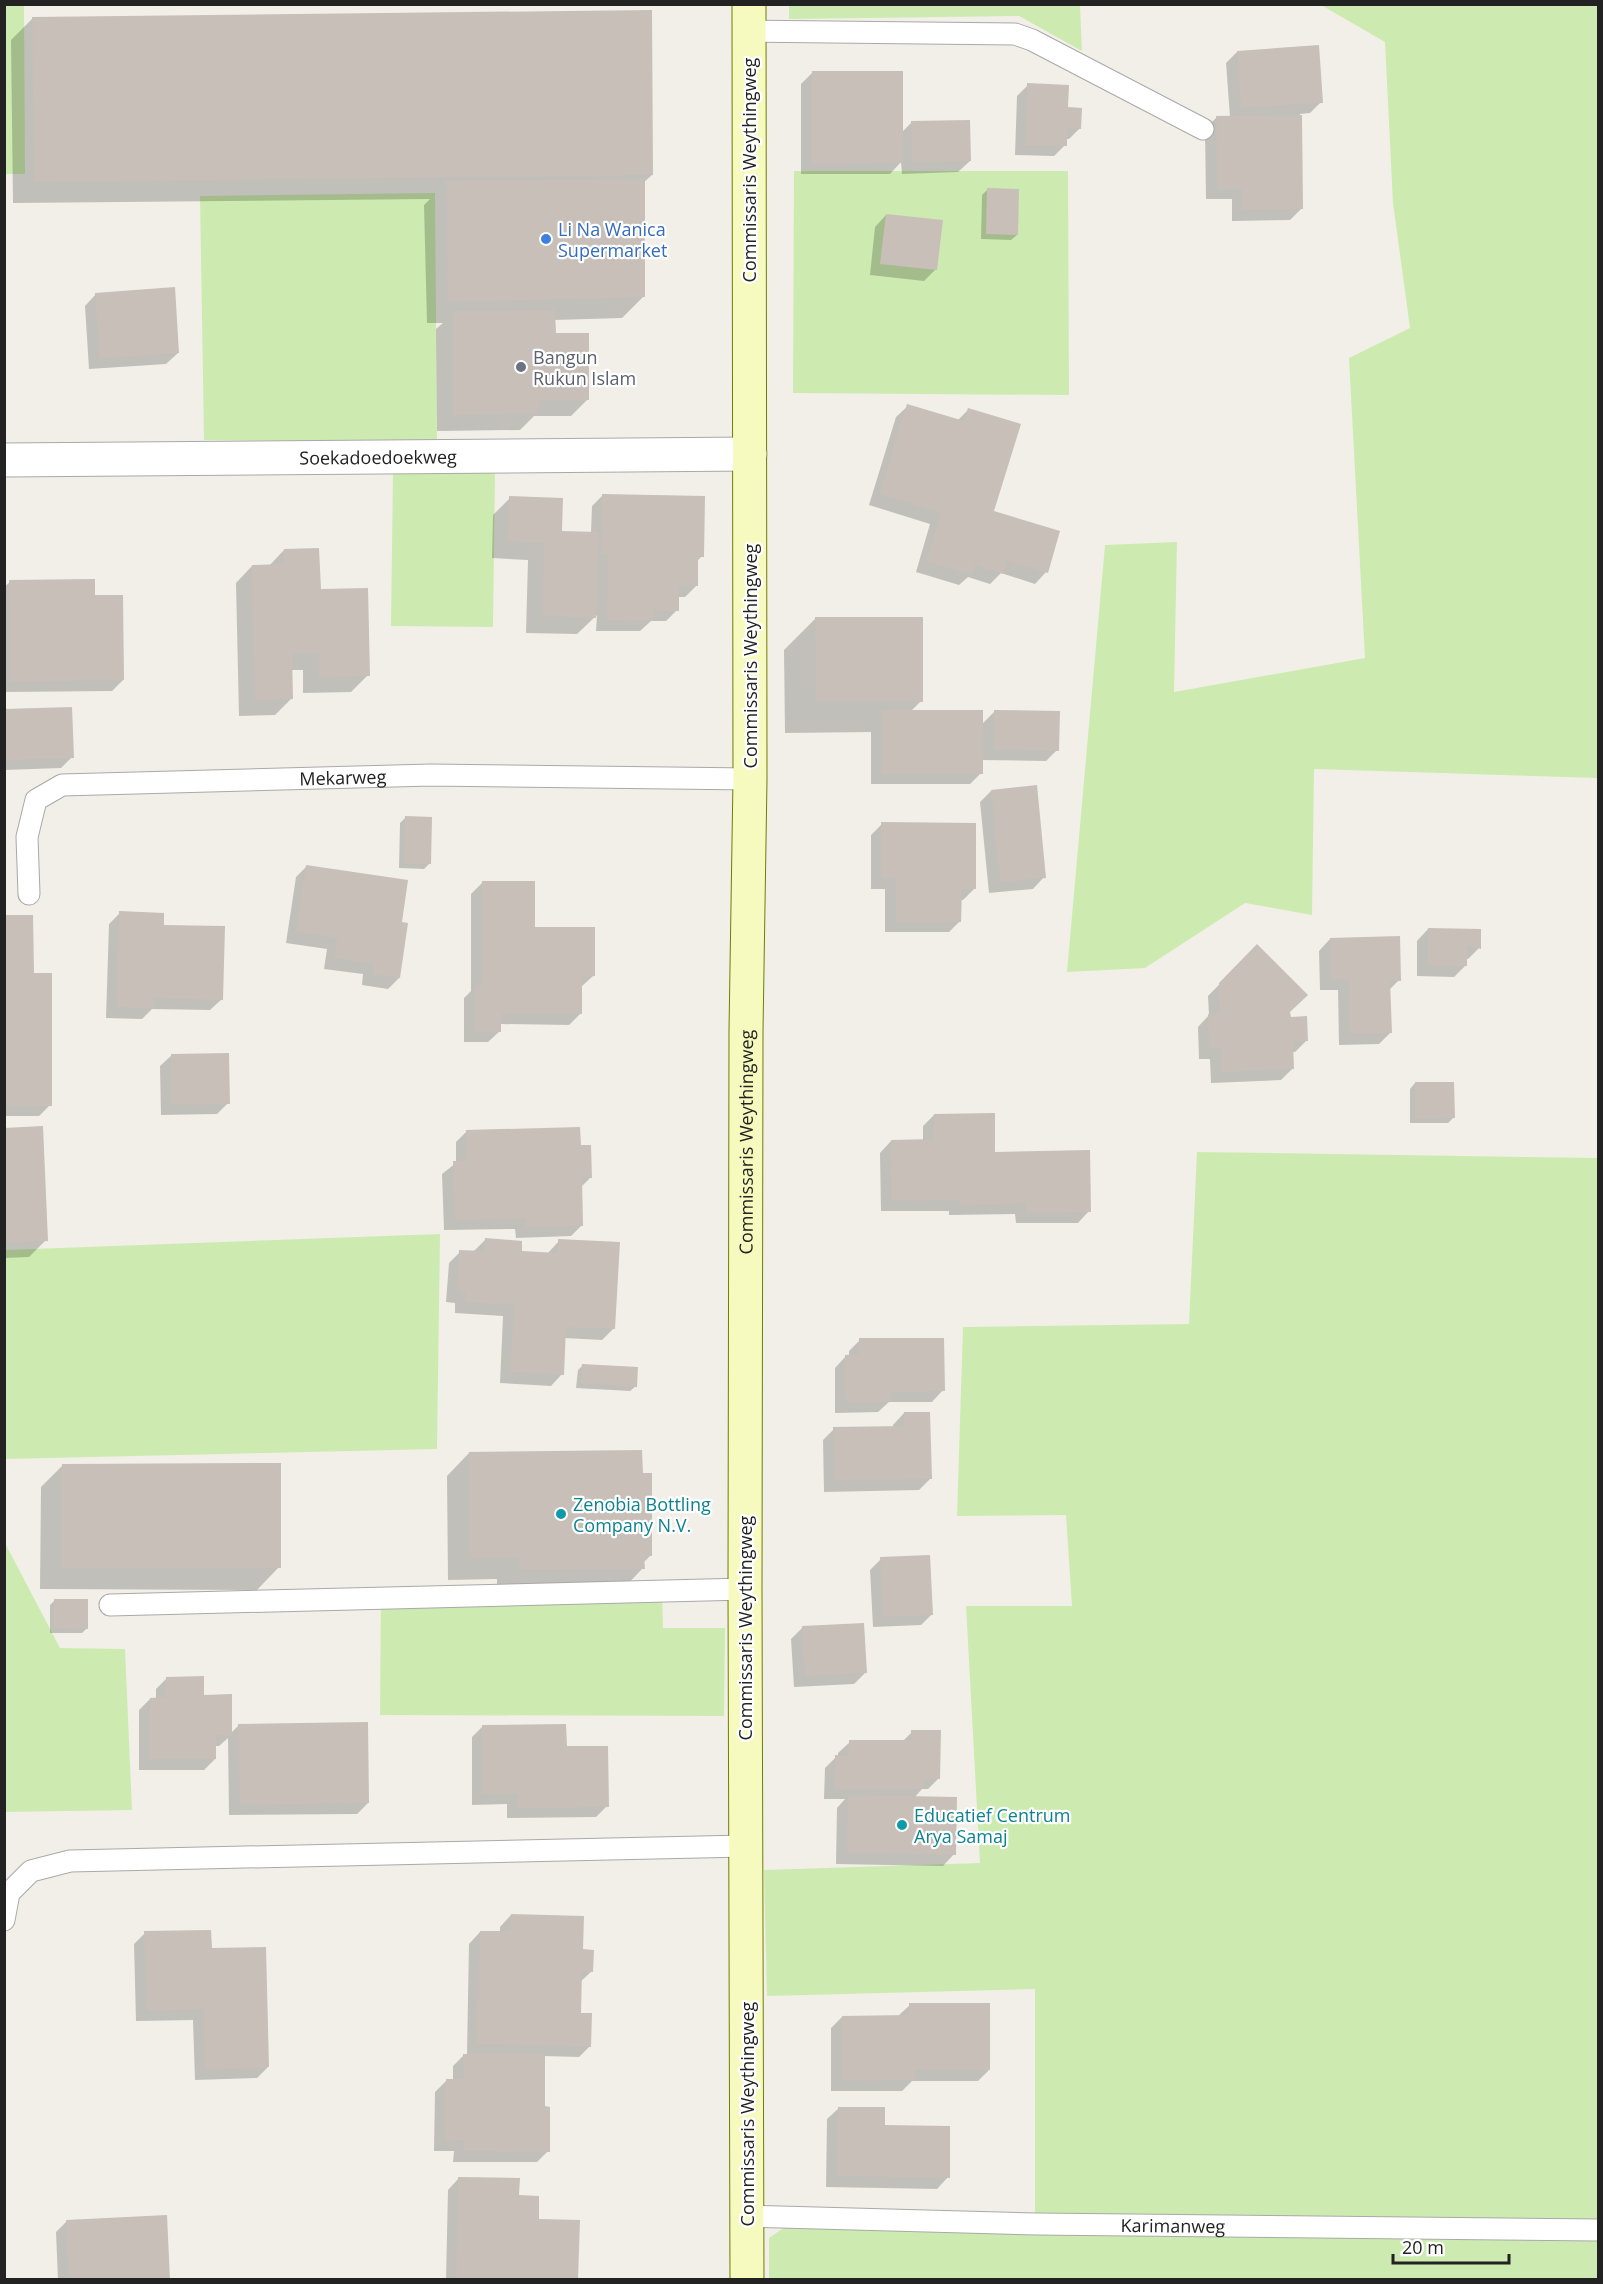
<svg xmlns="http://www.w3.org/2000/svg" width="1603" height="2284" font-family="'Open Sans',sans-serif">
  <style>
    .grass { fill: #cdebb0 }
    .shadow { fill: #0003 }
    .building { fill: #c7bfb8 }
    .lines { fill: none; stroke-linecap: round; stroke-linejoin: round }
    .service-casing { stroke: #a9a9a9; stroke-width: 23 }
    .minor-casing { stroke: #a9a9a9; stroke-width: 35 }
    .secondary-casing { stroke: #707d05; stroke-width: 35 }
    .service { stroke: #fff; stroke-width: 21 }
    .minor { stroke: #fff; stroke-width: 33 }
    .secondary { stroke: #f7fabf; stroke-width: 33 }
    .shop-dot { fill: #3f7fe0; stroke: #fff; stroke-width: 2 }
    .worship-dot { fill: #6b7280; stroke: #fff; stroke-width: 2 }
    .culture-dot { fill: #0f9aa8; stroke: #fff; stroke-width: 2 }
    .labels { text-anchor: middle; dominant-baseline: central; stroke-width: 4.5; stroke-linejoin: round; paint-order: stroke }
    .street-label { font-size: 18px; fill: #222; stroke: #fff }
    .shop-label { font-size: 18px; fill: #366cbe; stroke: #fff; text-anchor: start }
    .worship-label { font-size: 18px; fill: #5b616d; stroke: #fff; text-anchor: start }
    .culture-label { font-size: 18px; fill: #0d838f; stroke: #fff; text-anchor: start }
  </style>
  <rect width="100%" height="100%" fill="#f2efe9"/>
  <path class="grass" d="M4,5H24L25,174H5Z
    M789,5H1080L1082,51L1019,16L789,19Z
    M1321,5H1598V778L1314,769L1312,915L1245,903L1145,968L1067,972L1105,545L1177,542L1174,692L1365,658L1349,358L1410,328L1393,203L1385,42Z
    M794,171H1068L1069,395L793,393Z
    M435,193L437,442L204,440L200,196Z
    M495,470L493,627L391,626L393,471Z
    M1197,1152L1598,1158V2222L1035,2216V1989L767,1996L764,1870L980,1863L966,1606H1072L1066,1515L957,1516L963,1327L1189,1324Z
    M440,1234L437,1449L5,1459V1250Z
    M5,1543L60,1648L125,1649L132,1810L5,1812Z
    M381,1588L662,1589L663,1628H725L724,1716L380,1715Z
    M785,2227L1056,2235L1598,2241V2280H769V2238Z"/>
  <path class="shadow" d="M33,18L652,175L643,183L644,296L622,318L554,320V335L588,399L571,416H534L520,430L437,431L436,329L443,323H427L424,205L430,199L13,203L11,40Z
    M1237,52L1321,102L1310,113L1300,114L1302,208L1290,220L1232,221V199H1206L1205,129L1216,118L1230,117L1226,63Z
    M813,72L901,133L911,123L970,161L958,172L902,174L901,162L890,174H801V84Z
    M1028,85L1067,108L1080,128L1069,139H1065V145L1054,156L1015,155L1017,96Z
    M987,190L1017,235L1011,240L981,239L982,195Z
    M886,215L936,269L924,281L870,275L875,227Z
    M96,294L178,353L166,364L89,369L85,306Z
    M908,406L957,421L968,410L993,512L1058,532L1046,572L1035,584L1001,573L990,584L968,577L959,585L916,572L930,524L869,505L896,417Z
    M603,495L702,556L696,562V586L685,597H677V610L666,621H651L640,631H596L597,615L577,634L526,633L528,560L492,558L493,515L510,498L560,532L591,533L592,506Z
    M284,550L368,675L351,692L303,693V670H291L292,698L275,715L239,716L236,583L252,566H269Z
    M10,582L94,597L123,680L112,691L4,692V587Z
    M815,619L921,701L911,711L981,725L995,711L1057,750L1046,761L981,760V773L970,784H871V732L785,733L784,650Z
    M4,711L72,757L61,768L4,770Z
    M991,791L1044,877L1033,889L989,893L980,802Z
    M406,817L429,864L424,869L399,868L400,823Z
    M882,824L974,889L963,900H960V921L949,932H885V889H871V835Z
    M307,866L400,924L399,978L388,989L362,985L363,974L324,969L327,949L286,943L296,877Z
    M482,883L533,928L593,976L581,987V1013L569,1025L500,1024V1031L488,1042H464V998L471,991V894Z
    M120,913L162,926L222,999L210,1010L152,1009L142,1019L106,1018L109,924Z
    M4,917L32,975L50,1105L39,1116H4Z
    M1428,929L1479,948L1468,959L1465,958V966L1454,977L1417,976V941Z
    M1330,939L1399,980L1389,990L1390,1033L1379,1044L1339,1045L1338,990H1320L1319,951Z
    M1257,946L1289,1012V1018L1306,1041L1295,1052H1291L1292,1069L1281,1080L1211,1083L1210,1059H1199L1198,1027L1209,1015L1208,996Z
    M172,1055L228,1103L217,1114L161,1115L160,1066Z
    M1415,1083L1453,1118L1448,1123H1410V1089Z
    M934,1115L994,1153L1089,1211L1078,1223H1016L1015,1214L949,1215V1211H881L880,1153L891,1141H923V1126Z
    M4,1130L46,1240L29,1257L4,1258Z
    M467,1131L580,1146L590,1178L581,1187L582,1225L571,1236L516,1238L515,1229L444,1230L442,1174L456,1163V1142Z
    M485,1240L520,1252L547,1254L559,1241L614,1328L602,1340L564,1338L562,1374L551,1386L500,1383L503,1316L455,1313V1303L446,1302L449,1263L460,1252L474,1251Z
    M860,1340L943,1390L932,1402H889L878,1412L835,1413V1368L846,1356H849V1351Z
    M583,1365L636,1386L630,1391L576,1388L578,1370Z
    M904,1413L930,1479L919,1490L824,1492L823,1440L834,1429L893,1428V1425Z
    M469,1453L651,1555L643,1563V1568L621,1591L497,1592V1579L448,1580L447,1476Z
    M63,1465L279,1567L257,1590L40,1589L41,1487Z
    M881,1559L932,1614L921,1625L873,1627L870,1570Z
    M55,1600L87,1628L82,1633H50V1605Z
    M802,1628L865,1673L854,1684L794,1687L791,1639Z
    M167,1678L202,1696L231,1733L239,1725L368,1803L357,1814L229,1815L228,1738L219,1746H215V1759L204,1770H139V1710L150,1699H156V1689Z
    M483,1726L565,1748L607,1806L596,1817L507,1818V1804L472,1805V1737Z
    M912,1732L939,1778L928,1789H922L914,1798L954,1854L943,1866L836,1864L837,1808L845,1799H824L825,1768L836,1757H838V1753L850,1742H902Z
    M511,1915L581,1951L592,1971L580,1982V2014L590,2046L579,2057L543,2056V2108L548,2151L537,2162H453L454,2151H434L435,2092L446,2081H453V2066L464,2055H467L469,1944L480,1932L500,1933V1927Z
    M145,1933L210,1950L268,2067L257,2078L195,2080L193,2020L136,2021L134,1944Z
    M910,2005L989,2070L978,2081H912L902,2091H831V2028L842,2017L898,2016Z
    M839,2108L883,2127L948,2177L937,2189L826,2187L827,2119Z
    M459,2178L517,2197L577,2280H446L448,2190Z
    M67,2221L168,2280H58L56,2232Z"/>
  <path class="building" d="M652,10L653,175L34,182L32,17Z
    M1319,45L1323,103L1241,108L1237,51Z
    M812,71H903V163L812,164Z
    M1027,83L1069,85L1068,107L1082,108L1081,129L1067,128V146L1025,145Z
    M1302,115L1303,209L1243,210L1242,189H1217L1216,116Z
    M970,120L971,161L912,163L911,121Z
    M645,179V297L448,302L446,181Z
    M987,188L1019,189L1018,235L986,234Z
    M886,214L943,220L937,270L880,264Z
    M175,287L179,353L99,358L95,293Z
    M555,310L556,333H589V400H539L538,414L453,415V311Z
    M907,404L964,421L968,408L1021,424L994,511L1060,531L1048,573L1007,561L1003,574L975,565L972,575L926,561L941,513L879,494Z
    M602,494L705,496L704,557H698V586H679V611L654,610L653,621L607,620L608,554H601Z
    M509,496L563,498L562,531L599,532L596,618L542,616L544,543L508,542Z
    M319,548L321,589L368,588L370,676L319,677V654H292L293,699L255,700L252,565L284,564V549Z
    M95,579V595H123L124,680L11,682L9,580Z
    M815,617H923V702H816Z
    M72,707L74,758L4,760V709Z
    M882,710H983V774H882Z
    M994,710L1060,711L1059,751L994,750Z
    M1037,785L1046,878L1000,882L991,790Z
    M405,816L432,817L431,864H404Z
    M881,822L976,823V889H962L961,922H896V878H881Z
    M306,865L408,880L402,922L408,923L400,978L372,974L374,964L334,958L337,938L296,932Z
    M482,881H535V927H595V976L582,977V1014H501V1032H475V985L482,986Z
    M119,911L164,913V925L225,926L223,1000L154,998V1008L117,1007Z
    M4,915H33L34,973H52V1106H4Z
    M1428,928L1481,929V949L1467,945V966H1428Z
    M1400,936L1401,981H1390L1392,1033L1350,1034L1349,979L1331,980L1330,938Z
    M1257,944L1308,995L1290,1012L1291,1017L1307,1016L1308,1041L1293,1042L1294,1069L1222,1072L1221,1048L1209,1049L1208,1014L1220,1013L1219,983Z
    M229,1053L230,1104L171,1105V1054Z
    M1415,1082H1454L1455,1118L1415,1119Z
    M995,1113V1152L1090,1150L1091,1212L1026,1213V1203L960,1205V1200L892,1201L891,1140L934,1139V1114Z
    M43,1126L48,1241L4,1243V1128Z
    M580,1127L581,1145H591L592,1178H582L583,1226L526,1227V1218L455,1220L453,1161H466V1130Z
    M485,1238L522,1241V1251L558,1253V1239L620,1242L615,1329L566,1327L564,1375L510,1372L514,1305L465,1302L466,1292L457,1291L459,1250L484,1251Z
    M859,1338H944L945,1391L891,1392V1402H846L845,1355L859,1354Z
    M582,1364L638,1367L637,1387L580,1383Z
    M904,1412H930L932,1479L835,1481L833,1427L904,1426Z
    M642,1450L643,1473H652V1556H644L645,1569L519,1570V1558H470L469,1452Z
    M281,1463V1568H62V1464Z
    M930,1555L933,1615L883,1617L880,1557Z
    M54,1599H88V1629L54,1628Z
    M864,1623L867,1673L805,1676L802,1626Z
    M204,1676V1695L232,1694V1736L216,1735V1759H150V1698L166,1697V1677Z
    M368,1722L369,1803L240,1805L238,1724Z
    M566,1724L567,1746H608L609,1807L518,1808V1794H482V1725Z
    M911,1730H941L940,1779H924V1789H835V1755L849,1756V1740H911Z
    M848,1795L957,1797L956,1855L847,1853Z
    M511,1914L584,1916L583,1949L594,1950L593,1972L582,1971L581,2013H592L591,2047L477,2044L480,1931H510Z
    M211,1930L212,1948L266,1947L269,2067L205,2069L204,2009L147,2011L144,1931Z
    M909,2003H990V2070H915V2080L842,2081V2016L909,2015Z
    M463,2054H545V2106L550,2107V2152L464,2151V2140L445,2141L446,2079H464Z
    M838,2107H885V2125L950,2126V2178L837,2176Z
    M458,2177L520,2178L519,2195L539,2196V2219L580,2220L578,2280H456Z
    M167,2215L170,2280H69L66,2220Z"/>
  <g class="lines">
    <g class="service-casing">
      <g id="service">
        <path d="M749,31L1015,34L1032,40L1203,129"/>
        <path id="s1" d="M29,894L27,837L36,800L62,785L431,775L750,779"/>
        <path d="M110,1605L745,1589"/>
        <path d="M4,1920L9,1893L31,1871L70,1861L745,1846"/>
        <path id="s2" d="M747,2216L1036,2224L1598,2230"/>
      </g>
    </g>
    <g class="minor-casing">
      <g id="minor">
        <path id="s3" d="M4,460L750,454"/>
      </g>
    </g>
    <g class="secondary-casing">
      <g id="secondary">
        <path id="s4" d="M747,2280L745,1589L746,1031L750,779L749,4"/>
      </g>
    </g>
    <use href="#service" class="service"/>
    <use href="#minor" class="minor"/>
    <use href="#secondary" class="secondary"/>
  </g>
  <circle class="shop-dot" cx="546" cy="239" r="6"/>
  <circle class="worship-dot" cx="521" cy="367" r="6"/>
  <g class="culture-dot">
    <circle cx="561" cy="1514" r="6"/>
    <circle cx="902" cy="1825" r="6"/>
  </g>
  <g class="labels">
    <g class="street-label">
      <text transform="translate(749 170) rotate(-90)">Commissaris Weythingweg</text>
      <text stroke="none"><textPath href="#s3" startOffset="374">Soekadoedoekweg</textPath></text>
      <text transform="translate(750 656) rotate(-90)">Commissaris Weythingweg</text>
      <text stroke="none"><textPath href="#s1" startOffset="406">Mekarweg</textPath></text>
      <text stroke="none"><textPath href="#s4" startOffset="1138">Commissaris Weythingweg</textPath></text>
      <text transform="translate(745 1628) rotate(-90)">Commissaris Weythingweg</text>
      <text transform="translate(747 2114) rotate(-90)">Commissaris Weythingweg</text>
      <text stroke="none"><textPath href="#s2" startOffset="426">Karimanweg</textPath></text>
    </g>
    <g class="shop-label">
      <text x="558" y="229">Li Na Wanica<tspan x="558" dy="21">Supermarket</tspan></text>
    </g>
    <g class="worship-label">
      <text x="533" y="357">Bangun<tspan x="533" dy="21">Rukun Islam</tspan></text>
    </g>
    <g class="culture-label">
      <text x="573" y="1504">Zenobia Bottling<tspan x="573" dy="21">Company N.V.</tspan></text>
      <text x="914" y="1815">Educatief Centrum<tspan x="914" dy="21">Arya Samaj</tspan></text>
    </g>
  </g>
  <rect width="1603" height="2284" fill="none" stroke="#222222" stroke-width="12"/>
  <path d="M1393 2254v9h116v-9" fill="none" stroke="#222222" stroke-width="3"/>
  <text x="1402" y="2254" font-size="18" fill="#222222" stroke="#ffffff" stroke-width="4.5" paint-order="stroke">20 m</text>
</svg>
